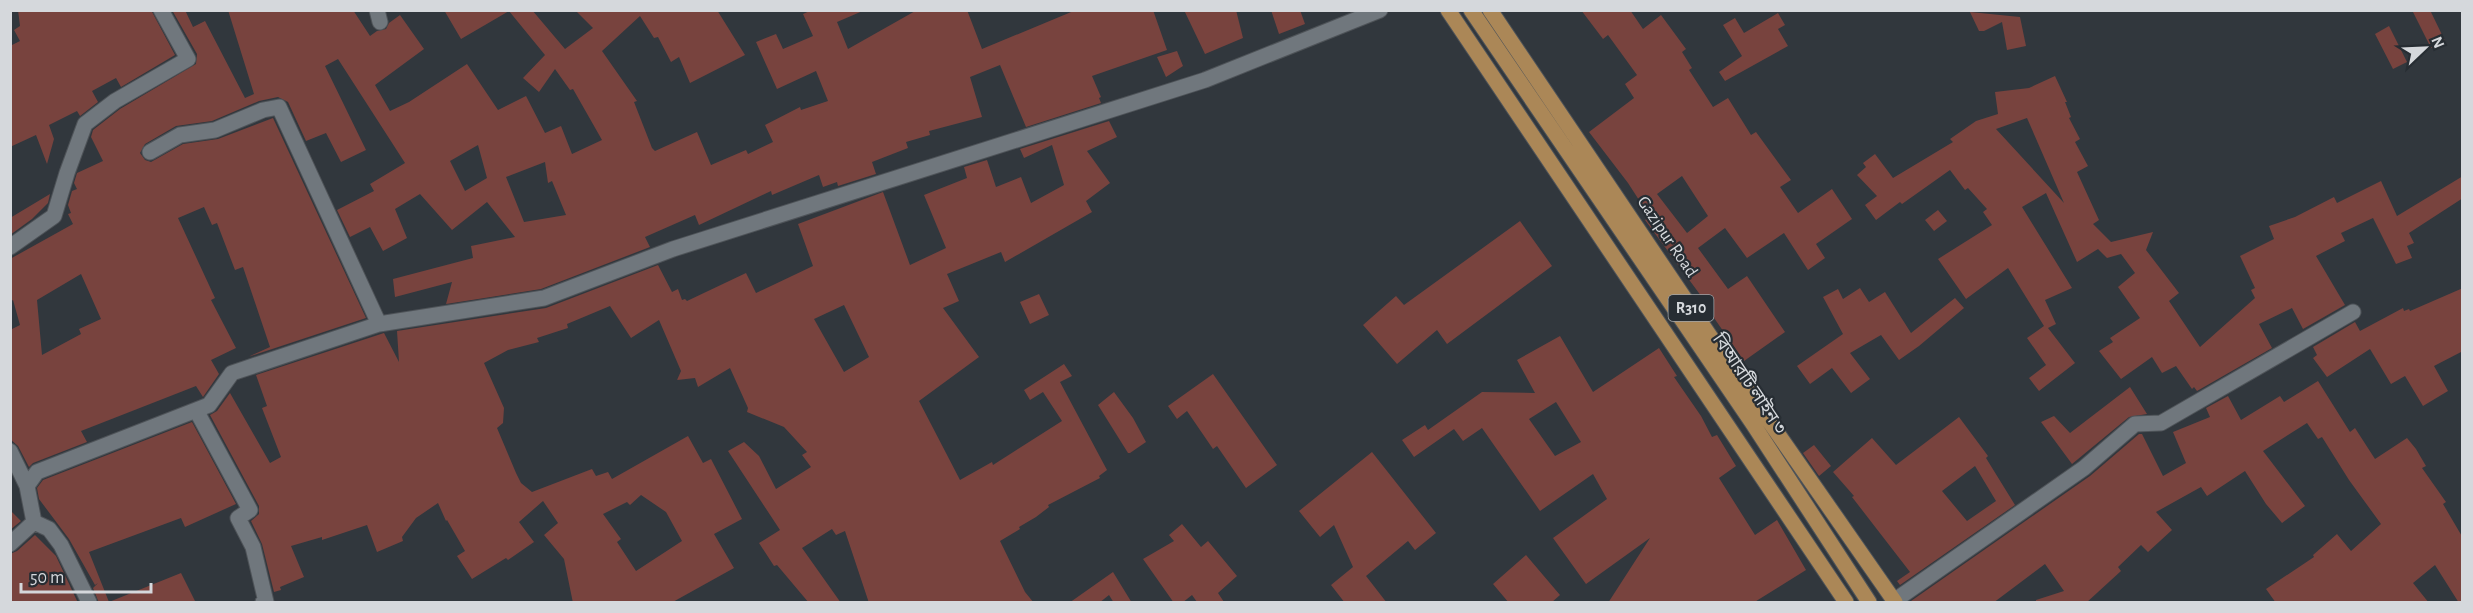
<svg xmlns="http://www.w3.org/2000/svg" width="2473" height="613" font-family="'Alegreya Sans','Noto Sans Bengali',sans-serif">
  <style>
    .building { fill: #78433e; fill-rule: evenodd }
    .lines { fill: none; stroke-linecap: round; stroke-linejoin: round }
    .minor-casing { stroke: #4e5358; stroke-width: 17 }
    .primary-casing { stroke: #4e5358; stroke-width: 17 }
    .minor { stroke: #70777d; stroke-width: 15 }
    .primary { stroke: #ab8757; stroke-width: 15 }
    .labels { text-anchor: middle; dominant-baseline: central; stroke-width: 4.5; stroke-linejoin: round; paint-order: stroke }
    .shield { fill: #272d33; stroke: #a1a5a9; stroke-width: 1.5 }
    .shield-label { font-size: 16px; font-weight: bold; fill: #d5d8dc }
    .street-label { font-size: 18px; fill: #d5d8dc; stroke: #272d33 }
  </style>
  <rect width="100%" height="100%" fill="#31373d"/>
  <path class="building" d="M18,10H151L175,55L121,87L116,78L92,91L98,102L80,116L77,111L49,125L54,139L47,164L36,135L10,147V46L20,41L14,30L20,26Z
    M172,10H185L193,27L205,21L245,98L254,94L228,10H353L370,36L377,31L386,29L389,23L400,15L424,49L375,85L390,111L409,102L467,64L498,110L526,96L545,133L561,126L572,154L602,140L573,89L570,90L555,69L539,92L523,78L545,55L509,11L461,39L444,10H532L565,49L593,28L575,10H717L745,55L690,83L679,57L671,62L658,37L654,38L640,16L602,51L637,101L634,102L652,148L655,151L697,132L711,165L746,150L748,154L773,142L765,125L800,107L801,110L828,101L816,71L777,89L756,42L776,34L783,49L813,36L803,14L812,10H865L837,22L848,49L917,10H967L982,49L1076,10H1153L1167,50L1092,76L1101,97L1099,98L1101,103L1026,127L1000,65L970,77L982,117L929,131L930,135L906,142L908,148L872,162L876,174L838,186L837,182L823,187L819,175L772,195L771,191L699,225L695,215L645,237L650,247L541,289L446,304L452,282L395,297L393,279L473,258L471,246L515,237L487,202L452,230L420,194L395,209L407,238L383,251L370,227L350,237L337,210L374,191L370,184L405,163L338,59L325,66L366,150L341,162L326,133L306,141L288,102L278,97L259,101L212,121L176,126L145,144L140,153L145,160L151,162L183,144L218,139L273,118L366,318L248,357L270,347L243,267L235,270L217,223L212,225L204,207L178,218L215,298L211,300L236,348L211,360L219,374L203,397L196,386L81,431L87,442L33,463L29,467L18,446L10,439V330L20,325L13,300L10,302V259L73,224L68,214L71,213L68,205L72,191L77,189L74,183L77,173L103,161L91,137L93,130L120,109L196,64L197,54ZM478,145L487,178L465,191L450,161ZM545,162L548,183L552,181L566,215L524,222L506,177ZM81,274L101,319L79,329L81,334L42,355L37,300Z
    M1184,10H1236L1243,38L1205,54Z
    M1271,10H1300L1305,24L1279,34Z
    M1581,10H1630L1643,29L1661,15L1686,49L1682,52L1692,68L1689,70L1713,107L1728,98L1751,135L1756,132L1791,180L1780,187L1798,213L1832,189L1852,219L1816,244L1825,258L1808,270L1784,233L1747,258L1725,228L1698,248L1728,289L1747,276L1785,332L1744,361L1705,305L1707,304L1645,220L1650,217L1628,183L1589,132L1634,98L1625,84L1637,75L1608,35L1603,39ZM1682,176L1708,216L1687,233L1657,194Z
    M2412,10H2430L2445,41L2431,48Z
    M1970,12L2020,17L2026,46L2007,50L2002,22L1984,31H1979Z
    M1778,13L1785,25L1778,29L1788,46L1725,81L1719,72L1742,56L1723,25L1735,18L1744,33Z
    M2389,26L2407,62L2393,69L2375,34Z
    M1177,51L1183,66L1166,77L1157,57Z
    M2055,76L2067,102H2065L2071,117L2069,118L2080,139L2075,142L2088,166L2077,172L2099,220L2093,224L2111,242L2153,232L2146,250L2179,293L2169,301L2200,347L2255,298L2251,290L2255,288L2240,256L2274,239L2269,226L2295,217L2334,197L2337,203L2381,181L2397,216L2463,176V198L2409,233L2414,243L2407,246L2412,258L2396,264L2373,218L2341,233L2345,241L2316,256L2345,305L2303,329L2292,308L2259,324L2272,348L2197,391L2194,387L2192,389L2176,366L2162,373L2152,357L2121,379L2099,351L2113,342L2110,338L2140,318L2118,287L2135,273L2121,254L2107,258L2098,249L2077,262L2046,193L2022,207L2072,288L2045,300L2056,324L2048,328L2075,363L2039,391L2029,378L2046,365L2027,338L2044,326L2008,268L1966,299L1938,259L1992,225L1983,212L1987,209L1968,188L1965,190L1950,170L1902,204L1900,202L1876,220L1865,205L1877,196L1857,175L1866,167L1863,163L1875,154L1893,178L1953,142L1950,139L1976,121L1998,114L1995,92L2029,88ZM2027,118L2064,203L1996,129Z
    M1109,121L1117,137L1087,151L1110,183L1086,201L1092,212L1005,262L1001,252L947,274L959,301L943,308L979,357L919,401L960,480L992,462L993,465L1062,421L1043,392L1030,400L1024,390L1064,364L1072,376L1060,382L1107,470L1099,476L1100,478L1048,505L1049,507L1036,517L1019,527L1020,529L1000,541L1025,592L1034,603H869L845,531L836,535L832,529L802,548L841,603H809L777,565L774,566L759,543L780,530L728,451L744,442L759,456L776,489L811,467L802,455L807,452L784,427L747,412L748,408L730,368L698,387L695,378L677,380L681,371L659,320L631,338L610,306L567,324L568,328L537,338L539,342L508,350L484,363L504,408L503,423L497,428L516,473L521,483L532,492L592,469L596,476L608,472L612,479L688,436L703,463L711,459L742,519L714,534L734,568L671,603H573L564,559L544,535L558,523L543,501L519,522L534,542L508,560L506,558L472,579L457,556L465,551L447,520L446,521L438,503L416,518L402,537L403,541L377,552L367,525L322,540V537L291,546L304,577L280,587L281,590L274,592L262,544L251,521L259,514V506L210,415L217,411L230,393L270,463L281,457L262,408L267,406L256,375L384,333L399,362L397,331L546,308L658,265L672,292L678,289L682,300L685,299L687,301L746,273L756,293L813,266L798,224L883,192L910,265L946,248L924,195L967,178L964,167L987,160L996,187L1021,177L1031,203L1064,185L1052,145L1024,158L1020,149ZM844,305L869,357L844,372L814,319ZM641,495L666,512L682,541L636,571L617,542L621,539L603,514L627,502L630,505Z
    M50,194L48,203L32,219L10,235V218Z
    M1938,210L1947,221L1934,231L1925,220Z
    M1520,221L1552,266L1447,344L1437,330L1397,364L1363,325L1396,296L1404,305Z
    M1860,288L1869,302L1885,292L1911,333L1955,298L1964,308L1919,346L1899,360L1881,335L1850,353L1870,379L1851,393L1832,368L1810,384L1797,366L1843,334L1823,297L1838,289L1843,299Z
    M2463,288V351L2434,366L2448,391L2423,406L2405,376L2391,384L2370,349L2327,377L2313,358L2317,355L2313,347L2355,322L2360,331L2403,308L2404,311L2409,309L2410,311Z
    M1039,294L1049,315L1030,324L1020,302Z
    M1560,336L1593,392L1659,348L1677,376L1674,377L1701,416L1712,437L1717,435L1736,466L1719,478L1755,535L1777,520L1806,570L1753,603H1608L1650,538L1586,584L1553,538L1607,499L1593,474L1540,511L1482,428L1463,441L1454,429L1414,457L1402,440L1425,425L1428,430L1482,392L1535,393L1517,360ZM1556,402L1581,442L1555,456L1529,419Z
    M1213,374L1277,465L1246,488L1217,446L1213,449L1187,411L1177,419L1168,406Z
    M2318,381L2350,432L2355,428L2375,459L2407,438L2416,449L2426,466L2422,468L2446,502L2443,504L2463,538V603H2459L2435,565L2413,583L2429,603H2276L2266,589L2314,557L2313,555L2337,534L2351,551L2381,524L2349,480L2322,437L2318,439L2307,423L2263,451L2305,506L2282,523L2266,504L2245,471L2207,496L2201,487L2156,512L2172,530L2148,552L2141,545L2118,567L2121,571L2086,603H2036V600L2064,591L2045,564L1993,603L1911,601L2090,476L2139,434H2142L2163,476L2186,463L2173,432L2210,417L2206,408L2228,396L2241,420L2280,396L2284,402Z
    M2130,387L2147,414L2129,417L2072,464L2041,422L2054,416L2070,433Z
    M1114,392L1133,418L1146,442L1130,453H1128L1098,405Z
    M1959,417L1988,456L1986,458L2015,505L1900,585L1897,581L1910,572L1852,497L1854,496L1833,472L1872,438L1896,465ZM1975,466L1996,501L1967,521L1942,491Z
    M192,422L236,504L185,527L181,518L89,552L109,602L181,573L196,603H99L93,588L98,583L95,585L69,539L39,499L37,488L43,480Z
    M1814,445L1831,466L1819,476L1803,453Z
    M1372,452L1436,533L1415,550L1408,541L1366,576L1387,603H1345L1331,585L1353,567L1334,525L1320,537L1299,511Z
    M10,510L21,521L10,530Z
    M1182,524L1201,547L1208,541L1237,576L1218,593L1224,602H1197L1192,595L1182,603H1174L1143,559L1174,541L1169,535Z
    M35,535L56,556L78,603H10V554L17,551Z
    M1526,555L1560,595L1551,603H1509L1493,584Z
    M1113,572L1132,603H1114L1109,595L1099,603H1069Z"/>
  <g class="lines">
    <g class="minor-casing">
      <path id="minor" d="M377,10L380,22
        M150,152L180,135L215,130L263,110L279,107L379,324
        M10,247L54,216L67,173L85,124L115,101L188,59L161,10
        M196,410L250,510L238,518L253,547L266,602H263
        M10,451L27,486
        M34,522L49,529L61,545L89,602
        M10,544L34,522L27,486L37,472L209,405L232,373L379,324L544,298L673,249L1205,80L1380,10
        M1894,601L2084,468L2135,424L2161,423L2353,312"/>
    </g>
    <g class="primary-casing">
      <path id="primary" d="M1448,10L1846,602
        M1471,10L1753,424L1869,602
        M1490,10L1716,345L1895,602"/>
    </g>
    <use href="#minor" class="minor"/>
    <use href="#primary" class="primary"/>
  </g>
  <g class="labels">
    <rect class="shield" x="1668.5" y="295" width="45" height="26" rx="4.5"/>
    <g class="shield-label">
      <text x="1691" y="308">R310</text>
    </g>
    <g class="street-label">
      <text transform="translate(1667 237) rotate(56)">Gazipur Road</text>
      <text transform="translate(1749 384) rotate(56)">বিআরটি লাইন ৩</text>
    </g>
  </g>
  <rect width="2473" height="613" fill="none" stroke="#d5d8dc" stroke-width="24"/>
  <g transform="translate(2425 48) rotate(67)" stroke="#272d33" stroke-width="4.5" paint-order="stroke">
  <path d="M0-4.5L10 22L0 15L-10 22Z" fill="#d5d8dc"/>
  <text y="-9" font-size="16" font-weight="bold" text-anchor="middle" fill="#d5d8dc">N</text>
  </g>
  <path d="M21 583v9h130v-9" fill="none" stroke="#d5d8dc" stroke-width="3"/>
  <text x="30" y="583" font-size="18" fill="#d5d8dc" stroke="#272d33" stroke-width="4.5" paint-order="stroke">50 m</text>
</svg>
